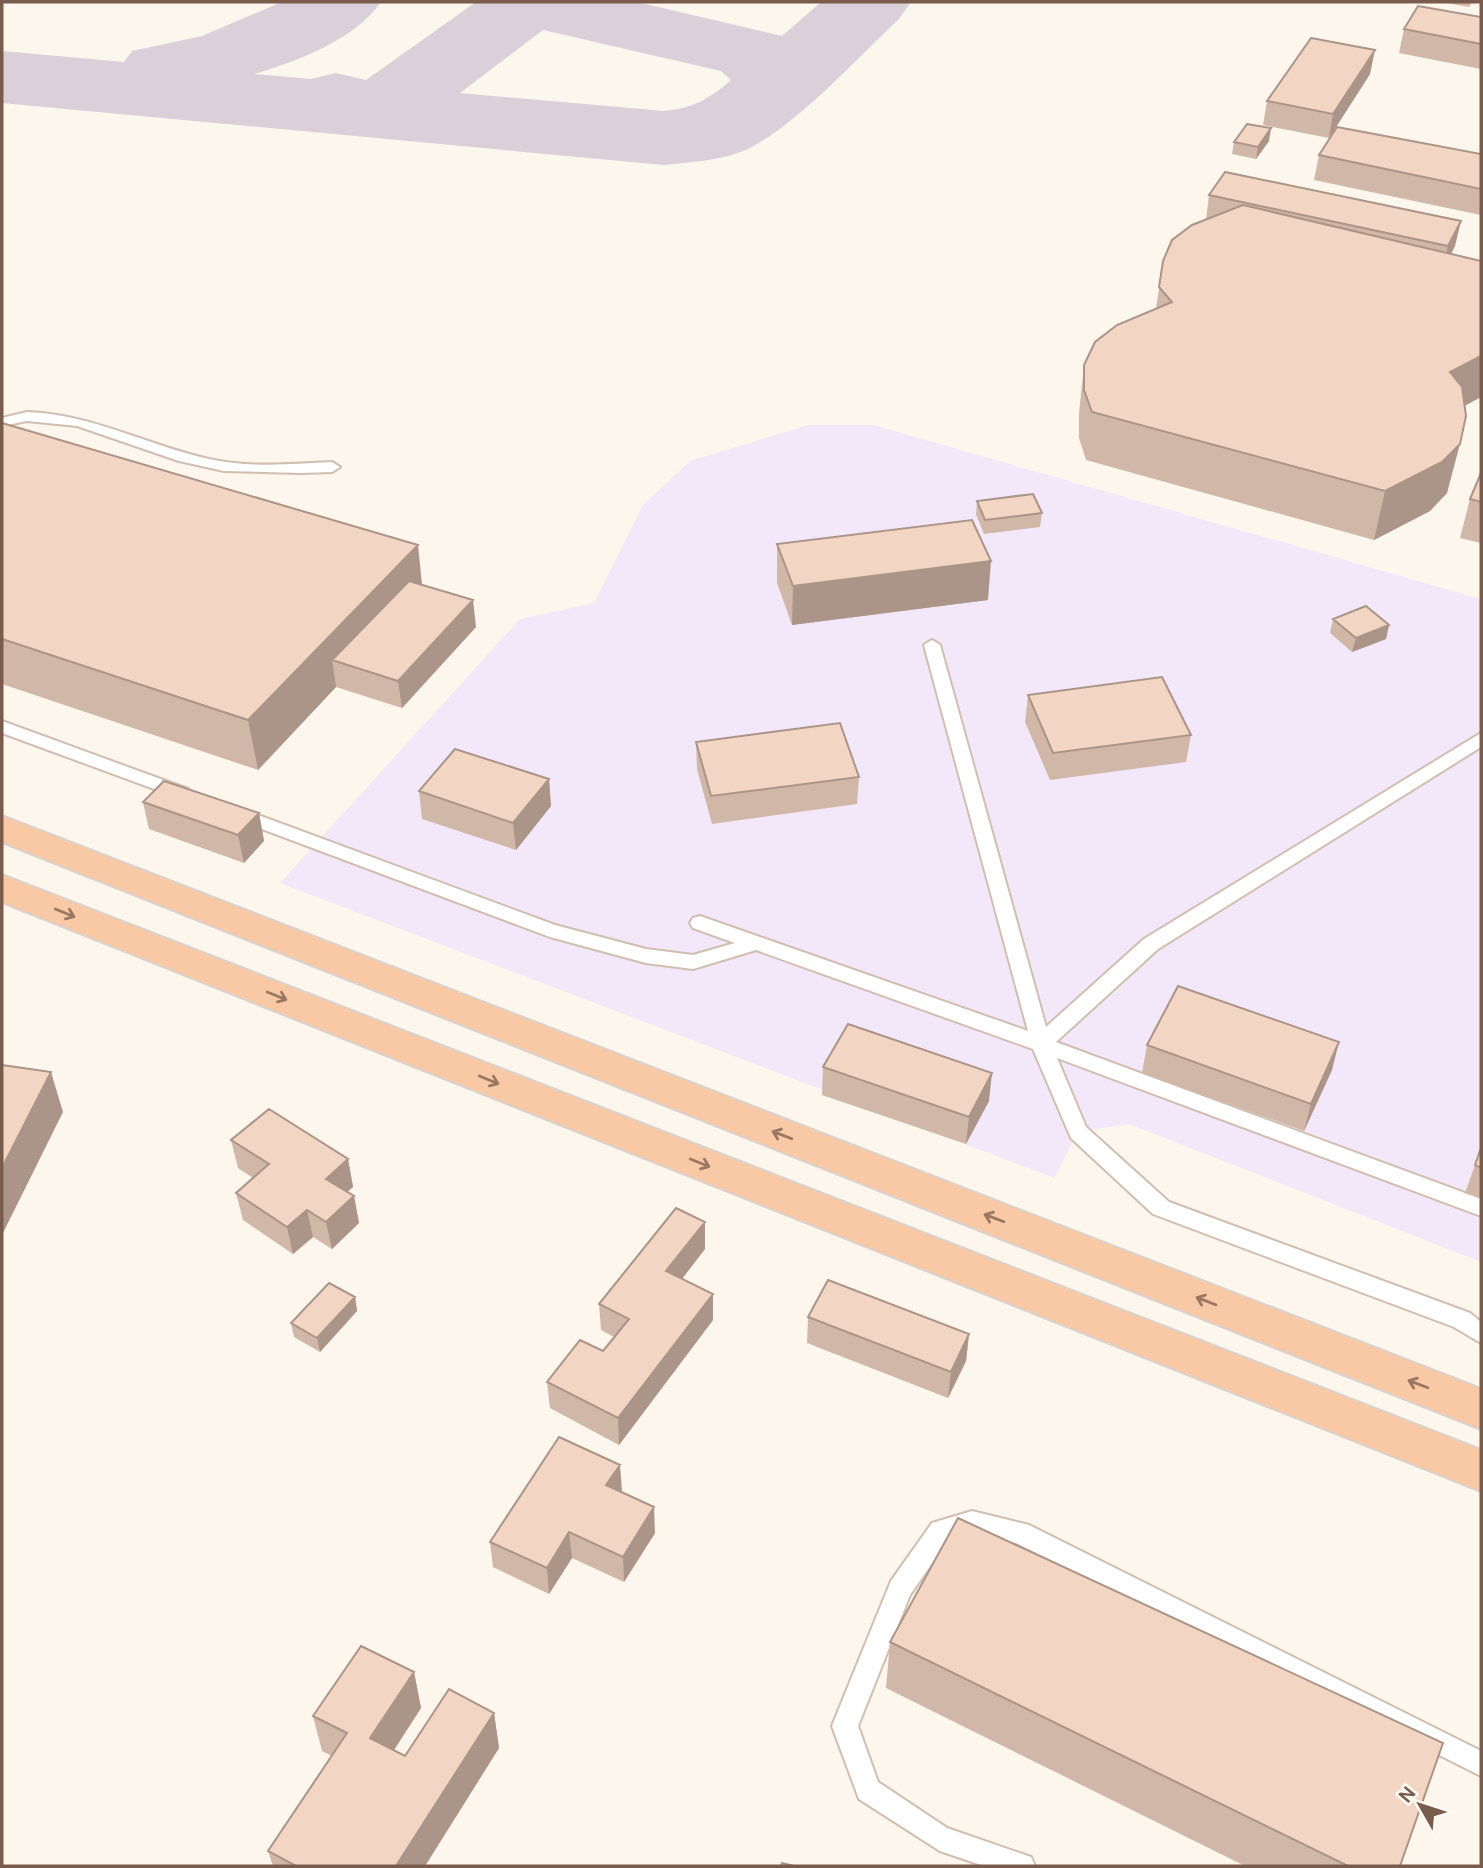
<svg xmlns="http://www.w3.org/2000/svg" width="1483" height="1868" font-family="'DM Sans',sans-serif">
  <style>
    .education { fill: #f3e8fa }
    .lines { fill: none; stroke-linecap: round; stroke-linejoin: round }
    .taxiway { fill: #dbcfda; fill-rule: evenodd }
    .service-casing { stroke: #d1beb0; stroke-width: 4 }
    .trunk-casing { stroke: #dad1cd; stroke-width: 4 }
    .service { fill: #fff; fill-rule: evenodd }
    .trunk { fill: #f9c8a4; fill-rule: evenodd }
    .wall { fill: #d1b7a8 }
    .shaded-wall { fill: #aa9588 }
    .building { fill: #f3d5c3; stroke: #aa9588; stroke-width: 2 }
    .oneway { stroke: #9a7763 }
  </style>
  <rect width="100%" height="100%" fill="#fdf6ec"/>
  <path class="education" d="M808,425H873L1481,599V1262L1129,1124L1078,1132L1054,1178L280,883L520,619L594,603L643,505L690,461Z"/>
  <g class="lines">
    <path class="taxiway" d="M282,2H381C354,40 298,61 254,74L311,79L336,73L366,80L476,2H637L782,36L821,2H911L899,19C859,56 787,136 738,153C715,161 689,162 664,165L2,103V51L124,62L132,51L202,36ZM543,30L721,71L731,80C709,99 694,108 664,111L460,93Z"/>
    <g class="service-casing">
      <path id="service" d="M27,412C92,414 146,445 209,459C249,468 291,464 332,462L340,467L332,472L301,473L224,471L179,461L77,426L27,421L2,426V418Z
        M932,640L940,645L1046,1027L1144,939L1481,733V747L1158,949L1056,1042L1481,1199V1216L1057,1058L1086,1127L1169,1202L1470,1313L1481,1322V1343L1454,1327L1153,1214L1071,1138L1033,1049L756,950L693,969L646,963L550,937L230,817L227,813L236,807L242,809L555,925L646,949L693,955L735,943L693,928L690,923L693,918L700,916L1028,1031L924,645Z
        M2,721L188,789L191,793L182,799L176,797L2,733Z
        M972,1511L1029,1525L1481,1751V1776L1016,1543L972,1533L949,1539L910,1595L858,1726L878,1782L947,1828L1031,1857L1035,1866H984L940,1851L859,1799L832,1726L891,1581L932,1523Z"/>
    </g>
    <g class="trunk-casing">
      <path id="trunk" d="M2,816L1481,1389V1429L2,842Z
        M2,875L1481,1450V1491L2,902Z"/>
    </g>
    <use href="#service" class="service"/>
    <use href="#trunk" class="trunk"/>
  </g>
  <path class="wall" d="M1442,2H1472L1469,7Z
    M1481,17V69L1399,53L1404,29Z
    M1370,74L1329,138L1263,125L1267,101Z
    M1269,141L1256,159L1232,154L1234,142Z
    M1481,154V215L1314,180L1319,155Z
    M1209,195L1455,246L1451,254L1481,261V397L1464,406L1447,493L1430,511L1374,540L1086,460L1079,438V413L1084,365L1156,309L1163,261L1206,220Z
    M2,423L422,585L476,627L402,708L336,687L258,770L2,684Z
    M1481,473V543L1460,538L1470,499Z
    M977,501L1042,513L1040,527L984,534L976,514Z
    M777,544L988,600L792,625L777,583Z
    M1333,619L1389,625L1386,639L1352,652L1330,633Z
    M1028,695L1191,735L1186,762L1050,780L1025,722Z
    M696,742L859,777L857,804L712,824L697,769Z
    M549,779L551,806L516,850L422,819L419,791Z
    M143,802L259,813L264,841L244,863L149,829Z
    M1147,1045L1332,1070L1304,1131L1142,1073Z
    M823,1067L989,1101L966,1144L822,1095Z
    M231,1140L348,1159L353,1187L347,1192L354,1196L359,1223L332,1249L313,1237L293,1254L243,1220L236,1193L253,1178L238,1168Z
    M1481,1148V1198L1465,1193Z
    M705,1222V1249L682,1279L713,1320L619,1445L550,1408L547,1382L603,1351L614,1337L601,1330L599,1304Z
    M355,1297L357,1311L320,1352L294,1337L291,1323Z
    M808,1317L969,1334L966,1361L948,1398L807,1343Z
    M622,1491L621,1492L655,1533L624,1582L572,1558L549,1594L493,1567L490,1542Z
    M890,1642L1400,1866H1245L886,1688Z
    M414,1672L421,1708L394,1750L405,1756L494,1713L499,1748L425,1866H273L268,1851L332,1756L322,1751L313,1716Z"/>
  <path class="shaded-wall" d="M1375,50L1370,74L1329,138L1333,114Z
    M1271,128L1269,141L1256,159L1258,147Z
    M1461,221L1455,246L1442,271L1448,246Z
    M1481,356V397L1438,420L1450,372Z
    M1460,444L1447,493L1430,511L1374,540L1385,491Z
    M418,545L423,594L332,660L336,687L258,770L248,720Z
    M991,561L988,600L792,625L793,586Z
    M473,600L476,627L402,708L398,681Z
    M1389,625L1386,639L1352,652L1356,638Z
    M549,779L551,806L516,850L513,823Z
    M259,813L264,841L244,863L238,835Z
    M1339,1042L1332,1070L1304,1131L1311,1104Z
    M51,1072L63,1112L2,1235V1168Z
    M992,1073L989,1101L966,1144L969,1117Z
    M348,1159L353,1187L331,1206L326,1179Z
    M354,1196L359,1223L332,1249L326,1222Z
    M307,1210L313,1237L293,1254L287,1227Z
    M705,1222V1249L667,1298L666,1271Z
    M713,1294V1320L619,1445L618,1418Z
    M355,1297L357,1311L320,1352L317,1338Z
    M969,1334L966,1361L948,1398L951,1372Z
    M620,1465L622,1491L608,1511L606,1485Z
    M654,1507L655,1533L624,1582L623,1557Z
    M569,1532L572,1558L549,1594L547,1568Z
    M414,1672L421,1708L379,1773L370,1738Z
    M494,1713L499,1748L425,1866H396Z"/>
  <path class="building" d="M1418,6L1481,17V44L1404,29Z
    M1311,38L1375,50L1333,114L1267,101Z
    M1247,124L1271,128L1258,147L1234,142Z
    M1337,127L1481,154V189L1319,155Z
    M1225,172L1461,221L1448,246L1209,195Z
    M1243,205L1481,261V356L1450,372L1462,387L1466,416L1460,444L1442,462L1385,491L1092,412L1084,390V365L1095,342L1117,325L1172,302L1159,287L1163,261L1172,240L1192,225Z
    M2,423L418,545L248,720L2,639Z
    M1481,473V502L1470,499Z
    M1033,494L1042,513L985,520L977,501Z
    M972,520L991,561L793,586L777,544Z
    M409,581L473,600L398,681L332,660Z
    M1366,606L1389,625L1356,638L1333,619Z
    M1162,677L1191,735L1053,753L1028,695Z
    M840,723L859,777L711,796L696,742Z
    M455,749L549,779L513,823L419,791Z
    M164,781L259,813L238,835L143,802Z
    M1178,986L1339,1042L1311,1104L1147,1045Z
    M848,1024L992,1073L969,1117L823,1067Z
    M2,1065L51,1072L2,1168Z
    M269,1109L348,1159L326,1179L354,1196L326,1222L307,1210L287,1227L236,1193L269,1164L231,1140Z
    M1481,1148V1168L1475,1165Z
    M676,1208L705,1222L666,1271L713,1294L618,1418L547,1382L580,1340L603,1351L629,1319L599,1304Z
    M828,1280L969,1334L951,1372L808,1317Z
    M329,1283L355,1297L317,1338L291,1323Z
    M559,1437L620,1465L606,1485L654,1507L623,1557L569,1532L547,1568L490,1542Z
    M958,1518L1443,1743L1400,1866H1348L890,1642Z
    M361,1646L414,1672L370,1738L405,1756L449,1689L494,1713L396,1866H296L268,1851L347,1733L313,1716Z
    M782,1863L794,1866H781Z"/>
  <defs><path id="oneway-shaft" d="M-6 0H5M1.5-3L5.5 0L1.5 3" fill="none" stroke-width="1.6" stroke-linecap="round" stroke-linejoin="round" transform="scale(1.75)"/></defs>
  <g class="oneway">
    <use href="#oneway-shaft" transform="translate(65 913) rotate(22)"/>
    <use href="#oneway-shaft" transform="translate(277 996) rotate(22)"/>
    <use href="#oneway-shaft" transform="translate(489 1080) rotate(22)"/>
    <use href="#oneway-shaft" transform="translate(782 1135) rotate(-159)"/>
    <use href="#oneway-shaft" transform="translate(700 1163) rotate(22)"/>
    <use href="#oneway-shaft" transform="translate(994 1218) rotate(-159)"/>
    <use href="#oneway-shaft" transform="translate(1206 1301) rotate(-159)"/>
    <use href="#oneway-shaft" transform="translate(1418 1384) rotate(-159)"/>
  </g>
  <rect width="1483" height="1868" fill="none" stroke="#7a5c4d" stroke-width="7"/>
  <g transform="translate(1420 1805) rotate(309)" stroke="#fffaf3" stroke-width="5" paint-order="stroke">
  <path d="M0-5L12 26L0 18L-12 26Z" fill="#7a5c4d"/>
  <text y="-10" font-size="19" font-weight="bold" text-anchor="middle" fill="#7a5c4d">N</text>
  </g>
</svg>
